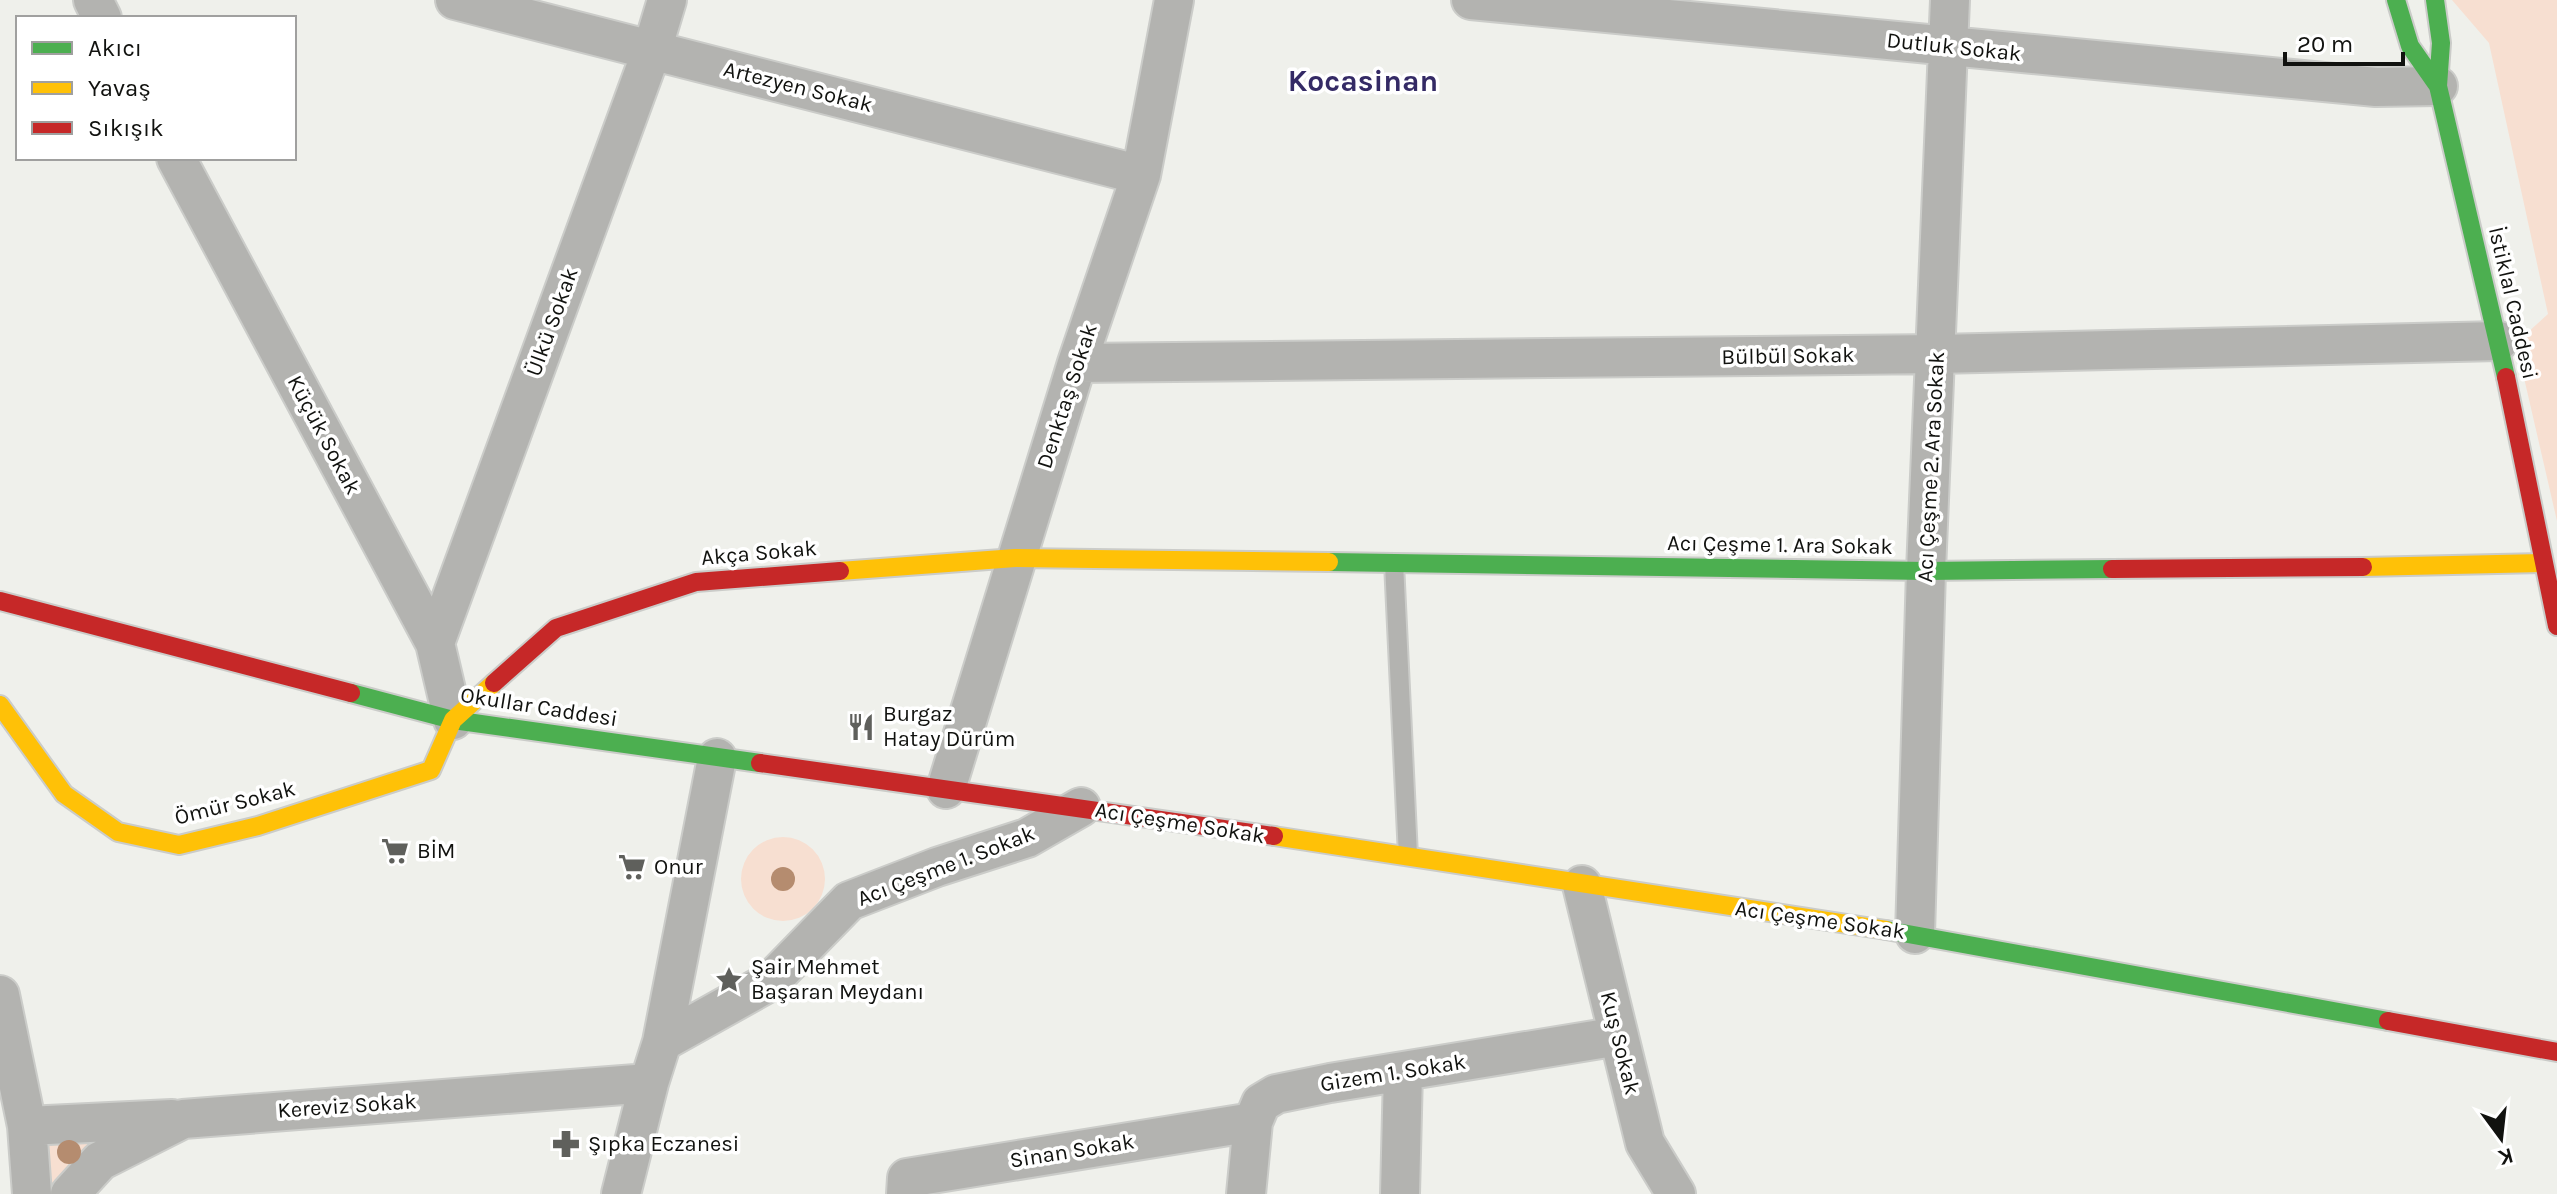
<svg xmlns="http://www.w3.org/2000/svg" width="2557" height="1194" font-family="Karla,sans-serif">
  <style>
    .green { fill: #f7dfd1 }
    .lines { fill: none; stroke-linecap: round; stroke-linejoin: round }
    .lane-casing { stroke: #cbccc9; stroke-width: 22 }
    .street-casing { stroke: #cbccc9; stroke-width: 42 }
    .fast-casing { stroke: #cbccc9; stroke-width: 22 }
    .slow-casing { stroke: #cbccc9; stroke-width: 22 }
    .jam-casing { stroke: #cbccc9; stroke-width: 22 }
    .lane { stroke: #b3b3b0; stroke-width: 18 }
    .street { stroke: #b3b3b0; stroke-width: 38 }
    .fast { stroke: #4caf50; stroke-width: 18 }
    .slow { stroke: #ffc107; stroke-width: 18 }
    .jam { stroke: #c62828; stroke-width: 18 }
    .tree { fill: #b58c6f }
    .labels { text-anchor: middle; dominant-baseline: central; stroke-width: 7; stroke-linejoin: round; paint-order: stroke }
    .street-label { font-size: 22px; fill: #11120f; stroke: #fff }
    .poi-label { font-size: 22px; fill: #11120f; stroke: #fff; text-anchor: start }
    .district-label { font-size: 30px; font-weight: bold; fill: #342a65; stroke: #fff }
  </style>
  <rect width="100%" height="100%" fill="#eff0eb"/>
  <path class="green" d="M2452,0H2557V521L2516,343L2548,314L2489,43Z
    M741 879a42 42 0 1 1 84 0a42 42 0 1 1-84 0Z
    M42,1130L124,1140L53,1192Z"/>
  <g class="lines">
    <g class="lane-casing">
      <path id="lane" d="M1394,563L1408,856"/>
    </g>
    <g class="street-casing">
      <path id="street" d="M93,0L102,18
        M455,0L1141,175
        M1471,0L2376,87L2438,86
        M176,158L435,643L453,720
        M1077,363L1937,354L2499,341
        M435,643L652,50L667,0
        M946,789L1077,363L1141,175L1174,0
        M1582,885L1645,1143L1676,1194
        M1915,934L1926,571L1950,0
        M0,995L27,1126L32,1194
        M662,1042L771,981L849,901L937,867L1027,838L1081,807
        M27,1126L172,1119
        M70,1194L100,1161L183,1119L649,1083
        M621,1194L649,1083L662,1042L717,758
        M906,1194L907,1178L1253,1122
        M1246,1194L1253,1122L1261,1103L1276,1094L1330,1083L1619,1036
        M1400,1194L1403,1072"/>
    </g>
    <g class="fast-casing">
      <path id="fast" d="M2396,0L2410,46L2438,86
        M2435,0L2441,43L2438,86L2506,377
        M1329,562L1926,571L2112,569
        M351,693L453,720L760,763
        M1886,930L2388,1021"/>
    </g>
    <g class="slow-casing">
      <path id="slow" d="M2363,567L2543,563
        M840,571L1015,558L1329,562
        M0,705L64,794L118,832L179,845L258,826L431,770L453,720L494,683
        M1274,836L1886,930"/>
    </g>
    <g class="jam-casing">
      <path id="jam" d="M2506,377L2557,626
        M2112,569L2363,567
        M0,601L351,693
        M494,683L556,628L696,582L840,571
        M760,763L1274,836
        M2388,1021L2557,1052"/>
    </g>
    <use href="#lane" class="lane"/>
    <use href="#street" class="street"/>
    <use href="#fast" class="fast"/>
    <use href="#slow" class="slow"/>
    <use href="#jam" class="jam"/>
  </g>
  <g class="tree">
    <circle cx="783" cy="879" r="12"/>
    <circle cx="69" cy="1152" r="12"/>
  </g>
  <defs>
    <g id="restaurant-bare" transform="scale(2.16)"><path d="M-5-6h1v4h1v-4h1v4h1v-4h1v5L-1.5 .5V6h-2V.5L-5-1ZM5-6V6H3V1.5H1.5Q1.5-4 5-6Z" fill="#5f605c" stroke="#fff" stroke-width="2.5" paint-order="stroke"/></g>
    <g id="supermarket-bare" transform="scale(2.16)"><path d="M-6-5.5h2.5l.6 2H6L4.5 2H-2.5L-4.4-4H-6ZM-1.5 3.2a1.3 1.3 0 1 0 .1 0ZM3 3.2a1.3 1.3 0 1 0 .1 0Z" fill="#5f605c" stroke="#fff" stroke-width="2.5" paint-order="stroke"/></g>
    <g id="sight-bare" transform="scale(2.16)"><path d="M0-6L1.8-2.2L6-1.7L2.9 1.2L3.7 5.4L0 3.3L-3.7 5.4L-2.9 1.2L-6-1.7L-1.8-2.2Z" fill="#5f605c" stroke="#fff" stroke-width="2.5" paint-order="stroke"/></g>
    <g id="pharmacy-bare" transform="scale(2.16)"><path d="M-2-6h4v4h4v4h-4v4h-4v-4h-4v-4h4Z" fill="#5f605c" stroke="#fff" stroke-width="2.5" paint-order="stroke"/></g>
  </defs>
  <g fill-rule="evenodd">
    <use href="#restaurant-bare" x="861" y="727"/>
    <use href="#supermarket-bare" x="395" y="851"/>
    <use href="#supermarket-bare" x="632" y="867"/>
    <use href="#sight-bare" x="729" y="980"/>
    <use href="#pharmacy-bare" x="566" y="1144"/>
  </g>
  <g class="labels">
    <g class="street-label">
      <text transform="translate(1954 47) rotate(6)">Dutluk Sokak</text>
      <text transform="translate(798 87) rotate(14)">Artezyen Sokak</text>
      <text transform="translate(2513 303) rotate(77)">İstiklal Caddesi</text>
      <text transform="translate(552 322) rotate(-70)">Ülkü Sokak</text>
      <text transform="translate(1788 356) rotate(-1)">Bülbül Sokak</text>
      <text transform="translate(1067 396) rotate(-72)">Denktaş Sokak</text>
      <text transform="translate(324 435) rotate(62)">Küçük Sokak</text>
      <text transform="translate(1931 467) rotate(-87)">Acı Çeşme 2. Ara Sokak</text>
      <text transform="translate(1780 545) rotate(1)">Acı Çeşme 1. Ara Sokak</text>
      <text transform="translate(759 553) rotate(-5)">Akça Sokak</text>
      <text transform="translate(539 707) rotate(9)">Okullar Caddesi</text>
      <text transform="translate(235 803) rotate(-14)">Ömür Sokak</text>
      <text transform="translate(1180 823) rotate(9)">Acı Çeşme Sokak</text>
      <text transform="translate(946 866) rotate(-21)">Acı Çeşme 1. Sokak</text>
      <text transform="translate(1820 920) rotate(8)">Acı Çeşme Sokak</text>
      <text transform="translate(1620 1043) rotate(76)">Kuş Sokak</text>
      <text transform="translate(1393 1073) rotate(-9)">Gizem 1. Sokak</text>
      <text transform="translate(347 1106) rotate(-4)">Kereviz Sokak</text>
      <text transform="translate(1072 1151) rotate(-9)">Sinan Sokak</text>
    </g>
    <g class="poi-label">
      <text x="883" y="714">Burgaz<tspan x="883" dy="25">Hatay Dürüm</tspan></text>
      <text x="417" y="851">BİM</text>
      <text x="654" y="867">Onur</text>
      <text x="751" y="967">Şair Mehmet<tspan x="751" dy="25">Başaran Meydanı</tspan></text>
      <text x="588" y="1144">Şıpka Eczanesi</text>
    </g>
    <g class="district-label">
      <text x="1363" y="81">Kocasinan</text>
    </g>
  </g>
  <rect x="16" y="16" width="280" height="144" fill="#ffffff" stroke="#a0a09f" stroke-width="2"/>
  <rect x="32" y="42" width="40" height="12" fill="#4caf50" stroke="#a0a09f" stroke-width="2"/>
  <text x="88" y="56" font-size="24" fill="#11120f">Akıcı</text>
  <rect x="32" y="82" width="40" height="12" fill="#ffc107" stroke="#a0a09f" stroke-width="2"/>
  <text x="88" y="96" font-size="24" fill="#11120f">Yavaş</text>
  <rect x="32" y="122" width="40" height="12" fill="#c62828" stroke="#a0a09f" stroke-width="2"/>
  <text x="88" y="136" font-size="24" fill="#11120f">Sıkışık</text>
  <g transform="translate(2501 1138) rotate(165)" stroke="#ffffff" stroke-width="6" paint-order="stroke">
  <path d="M0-6L14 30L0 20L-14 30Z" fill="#11120f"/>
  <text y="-12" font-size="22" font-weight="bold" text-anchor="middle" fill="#11120f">K</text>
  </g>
  <path d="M2285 52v12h118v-12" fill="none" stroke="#11120f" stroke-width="4"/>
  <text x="2297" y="52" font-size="24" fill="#11120f" stroke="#ffffff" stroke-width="6" paint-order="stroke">20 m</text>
</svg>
